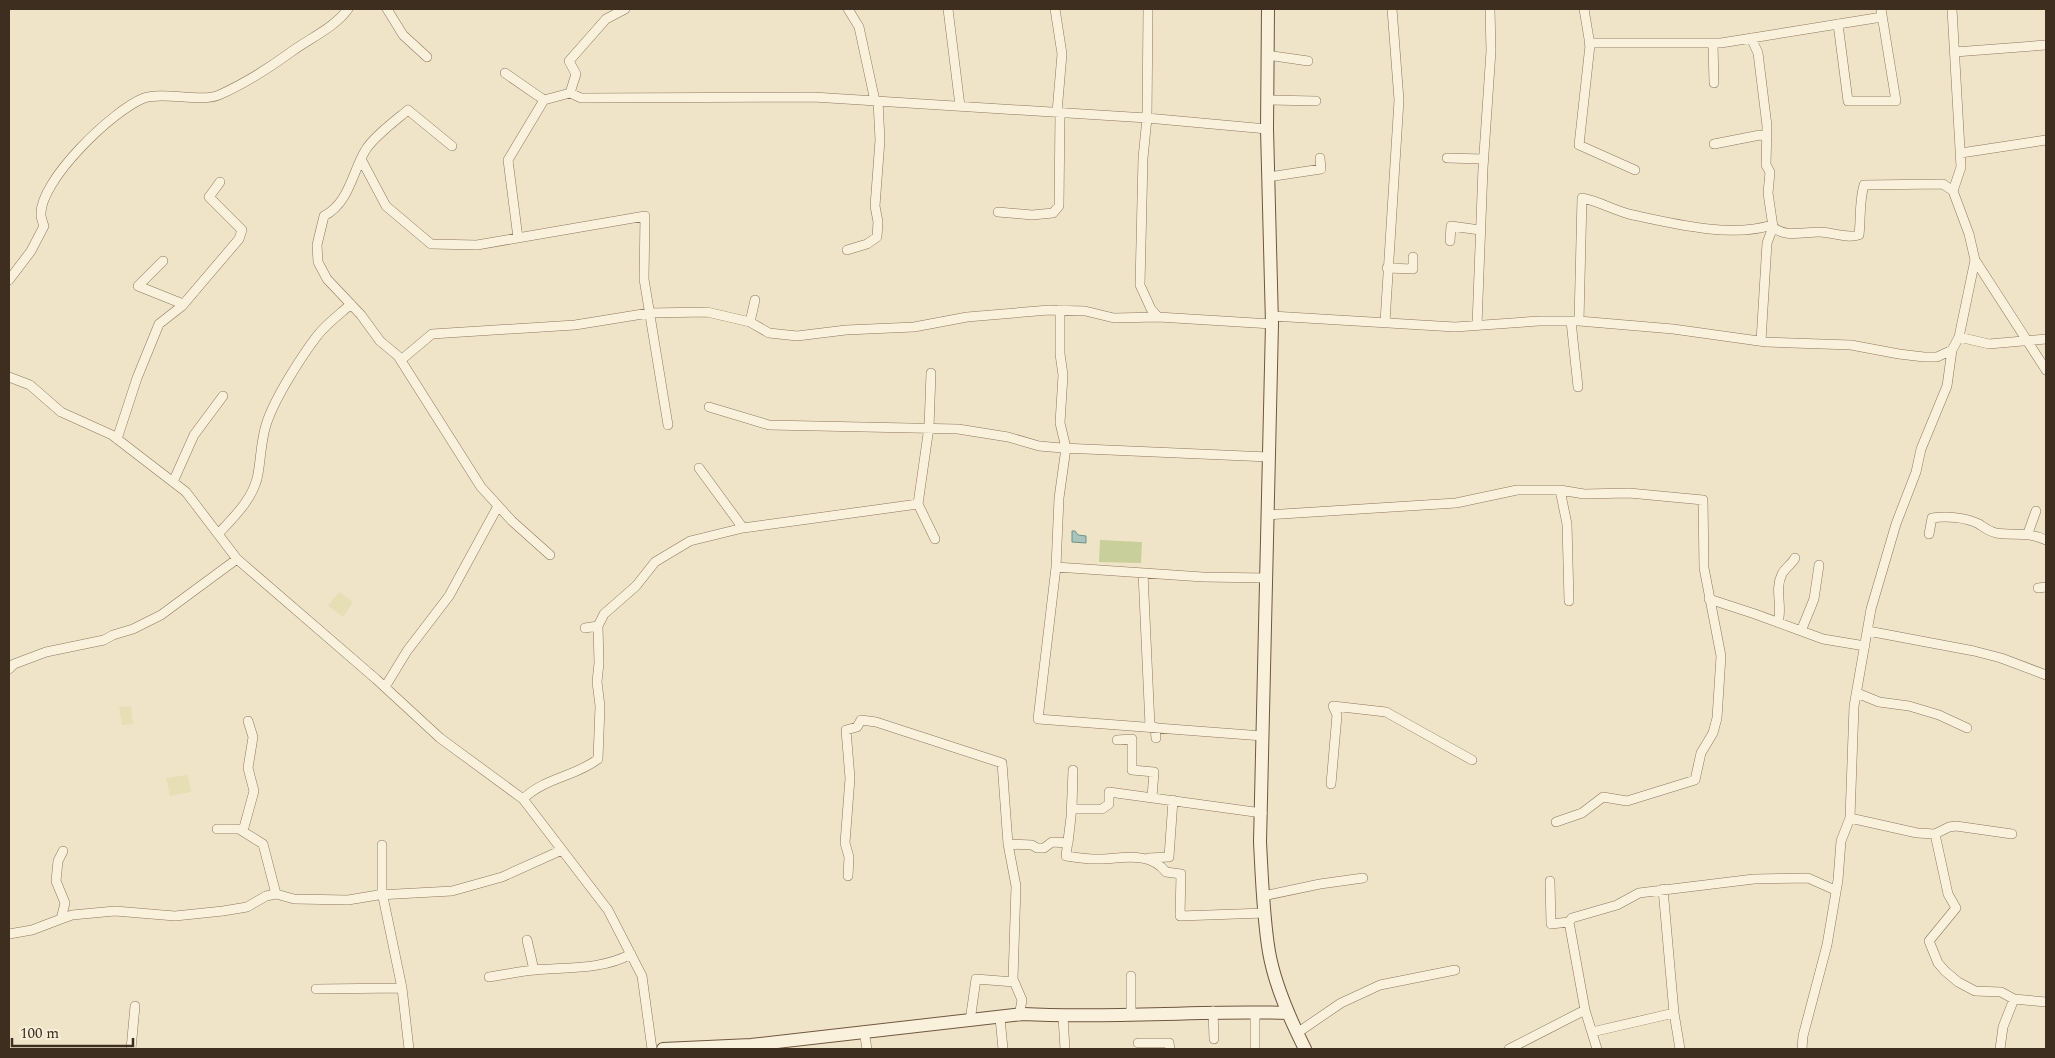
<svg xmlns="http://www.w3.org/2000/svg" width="2055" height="1058" font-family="Spectral,serif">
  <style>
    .farmland { fill: #e6deb5 }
    .green { fill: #c9cf9b }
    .water { fill: #a9c4bc; stroke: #6f938a }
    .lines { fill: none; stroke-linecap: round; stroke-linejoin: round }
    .street-casing { stroke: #8d765c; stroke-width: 10 }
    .secondary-casing { stroke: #6f573f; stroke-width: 14 }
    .street { stroke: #faf1dc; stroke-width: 9 }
    .secondary { stroke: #faf1dc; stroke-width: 12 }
  </style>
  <rect width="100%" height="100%" fill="#f0e4c8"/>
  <path class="farmland" d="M339,592L353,602L343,617L328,606Z
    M131,706L133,724L122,725L119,707Z
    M188,775L191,792L170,796L166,778Z"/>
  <path class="green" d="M1100,540L1142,542L1141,563L1099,562Z"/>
  <path class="water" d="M1072,531H1075L1078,535L1086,536V543L1072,542Z"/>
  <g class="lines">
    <g class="street-casing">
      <path id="street" d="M387,9L403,35L427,57
        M625,9L606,19L569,61L576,74L570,93L581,98L813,97L1147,118L1267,129
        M848,9L859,27L875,101
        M948,9L960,106
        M1055,9L1062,54L1057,112
        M1148,9L1147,118L1143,158L1140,285L1151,309L1158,317
        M1584,9L1590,45L1579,145L1635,170
        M1952,9L1961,167L1953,191
        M1838,24L1848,101H1896L1881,9
        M1751,38L1758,53L1767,126L1766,165L1770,172L1768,193L1773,227L1767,243L1761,341
        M1589,43H1721L1882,17
        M1713,44L1714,83
        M1955,52L2046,45
        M1267,55L1308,61
        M505,73L544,100
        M1267,100L1316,101
        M1714,144L1760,135L1767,137
        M452,146L408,110C396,120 372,138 365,151C352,173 349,203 324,216L317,245L318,262L327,279L361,315L380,341L398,356L481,487L512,521L550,555
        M1961,153L2046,140
        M1447,158L1483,159
        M361,159L386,206L431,244L477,245L645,216L644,279L668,425
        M1268,177L1321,169L1320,158
        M998,212L1032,215L1053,213L1059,206L1060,112
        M518,238L508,160L544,100L570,93
        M1450,241L1451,226L1480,230
        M847,250L867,244L877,237L878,222L875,206L880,140L878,101
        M1975,260L2046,370
        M163,261L138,286L183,304
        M1387,268L1413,269V257
        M9,280L31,251L44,226C43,223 41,218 41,215C39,181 113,110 144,98C163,91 201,103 219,95C244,84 269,68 291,52C310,38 334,28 348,9
        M1060,310V354L1063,375L1060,423L1066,448L1059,498L1056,567L1203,577L1266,578
        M1272,316L1455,327L1539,321H1579L1582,198C1599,201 1615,211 1633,215C1674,224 1732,238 1772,225
        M1571,321L1578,387
        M1579,321L1673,329L1766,342L1851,345L1899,354L1924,357H1937L1952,350L1959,337L1975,260L1969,234L1953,191L1943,184L1864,185C1859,202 1861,218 1859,235C1845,239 1833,232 1819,232C1804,232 1785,238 1773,227
        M750,322L755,300
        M1385,322L1399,100L1392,9
        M1477,325L1483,168L1491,51L1490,9
        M1959,337L1989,344L2046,339
        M401,360L432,334L575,325L649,313L707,312L750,322L769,333L797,336L846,330L914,327L967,317L1049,310L1085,311L1114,318L1158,317L1272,324
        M9,377L30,385L61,412L112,435L186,492L237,559L376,679L440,738L523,799L608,910L642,976L652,1049
        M709,407L769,425L958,429L1008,437L1039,446L1062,448L1269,457
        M117,439L137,378L159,324L182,306L239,239L242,230L209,197L220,182
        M699,468L743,528L918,504L929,427L931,373
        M173,482L194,435L223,396
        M1560,490L1567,524L1569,601
        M918,504L935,539
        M1267,515L1456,503L1517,490H1560L1584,494L1629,493L1703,500L1704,568L1721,656L1717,718L1713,733L1701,753L1695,780L1627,801L1603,797L1582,813L1556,822
        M2028,533L2036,511
        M218,534C234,517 254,498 258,474C261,457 261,441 266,425C274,399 301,357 317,336C326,324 340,314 351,304
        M1929,534L1932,518C1946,516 1965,517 1979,524C1985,528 1988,531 1996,533C2015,536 2027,531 2046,540
        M1056,567L1038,719L1263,736
        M1143,573L1150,726
        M2038,588L2046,587
        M1709,599L1755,614L1823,639L1865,646
        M1778,622C1783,606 1774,590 1782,574C1785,568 1792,564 1795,558
        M585,628L598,626
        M1801,631L1814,599L1819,565
        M1868,631L1974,651L2001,658L2046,675
        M9,669L14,664L46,652L104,640L113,635L133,629L161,615L237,559
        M385,687L407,651L449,596L498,506
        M1857,693L1879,702L1909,706L1939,715L1967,728
        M1155,727L1156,738
        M1117,740L1132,739V770L1154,772L1152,797
        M1331,784L1337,715L1333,706L1386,712L1472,760
        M523,799C546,777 575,777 598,759L600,706L597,682L599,663L598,626L604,614L636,586L655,562L690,541L743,528
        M1071,817L1073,770L1072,809H1102L1109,804V792L1262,813
        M1850,818L1854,706L1871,609L1896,524L1916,472L1921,449L1947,386L1952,350
        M217,829H239L263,844L276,894
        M243,831L254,791L248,768L253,737L248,721
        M1935,834L1949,827L1956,826L2012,834
        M1008,844L1032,845L1037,848H1044L1052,842L1068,843L1071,817L1066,856C1075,857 1084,859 1093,859C1118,860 1148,849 1166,872L1181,874L1180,916L1265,913
        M382,845V892L402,988
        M1148,858L1169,857L1173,800
        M848,876L849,857L845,843L850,778L846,730L857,727L861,720L876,722L1002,763L1008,844L1016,886L1013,979L1022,1000L1019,1016
        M1550,881L1551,924L1569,922L1572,918L1617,905L1639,893L1754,879L1808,878L1835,890
        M1663,889L1674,1013L1680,1049
        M1263,896L1320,884L1363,878
        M61,919L72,915L115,911L175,916L223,911L247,907L266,896L276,894L294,899L348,900L378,895L452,891L502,877L562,850
        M1569,922L1585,1010
        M9,934L32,930L61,919L65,903L56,881L58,861L63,851
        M527,940L534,970
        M489,977C504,975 520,971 535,970C567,967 602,970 631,954
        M316,989L402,988L409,1049
        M1213,1011L1214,1039
        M1131,1014V976
        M1063,1017L1065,1049
        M1000,1018L1003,1049
        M970,1021L976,979L1014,982
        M864,1031L867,1049
        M1592,1032L1674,1013
        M1297,1033L1341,1003L1380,985L1455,970
        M1138,1043H1169L1170,1049
        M131,1049L135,1006
        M1255,1049V1012
        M1509,1049L1585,1010L1597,1049
        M1802,1049L1803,1036L1827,945L1838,880L1841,841L1850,818L1917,833L1935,834L1948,894L1956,908L1929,941L1938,963L1945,971L1958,982L1975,991L2001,992L2014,999L2046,1002
        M2000,1049L2003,1027L2014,999"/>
    </g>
    <g class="secondary-casing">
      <path id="secondary" d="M1268,9L1267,129L1272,324L1260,842C1262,879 1263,916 1269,952C1275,986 1290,1019 1305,1049
        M663,1049L751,1045L1023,1014C1111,1019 1199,1010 1288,1013"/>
    </g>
    <use href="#street" class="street"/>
    <use href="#secondary" class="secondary"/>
  </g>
  <rect width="2055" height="1058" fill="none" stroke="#3d2e20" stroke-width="20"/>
  <path d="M12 1038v8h121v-8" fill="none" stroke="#3d2e20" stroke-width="2.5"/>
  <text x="20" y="1038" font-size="15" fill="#3d2e20" stroke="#f7eed8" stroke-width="4" paint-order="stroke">100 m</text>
</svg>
